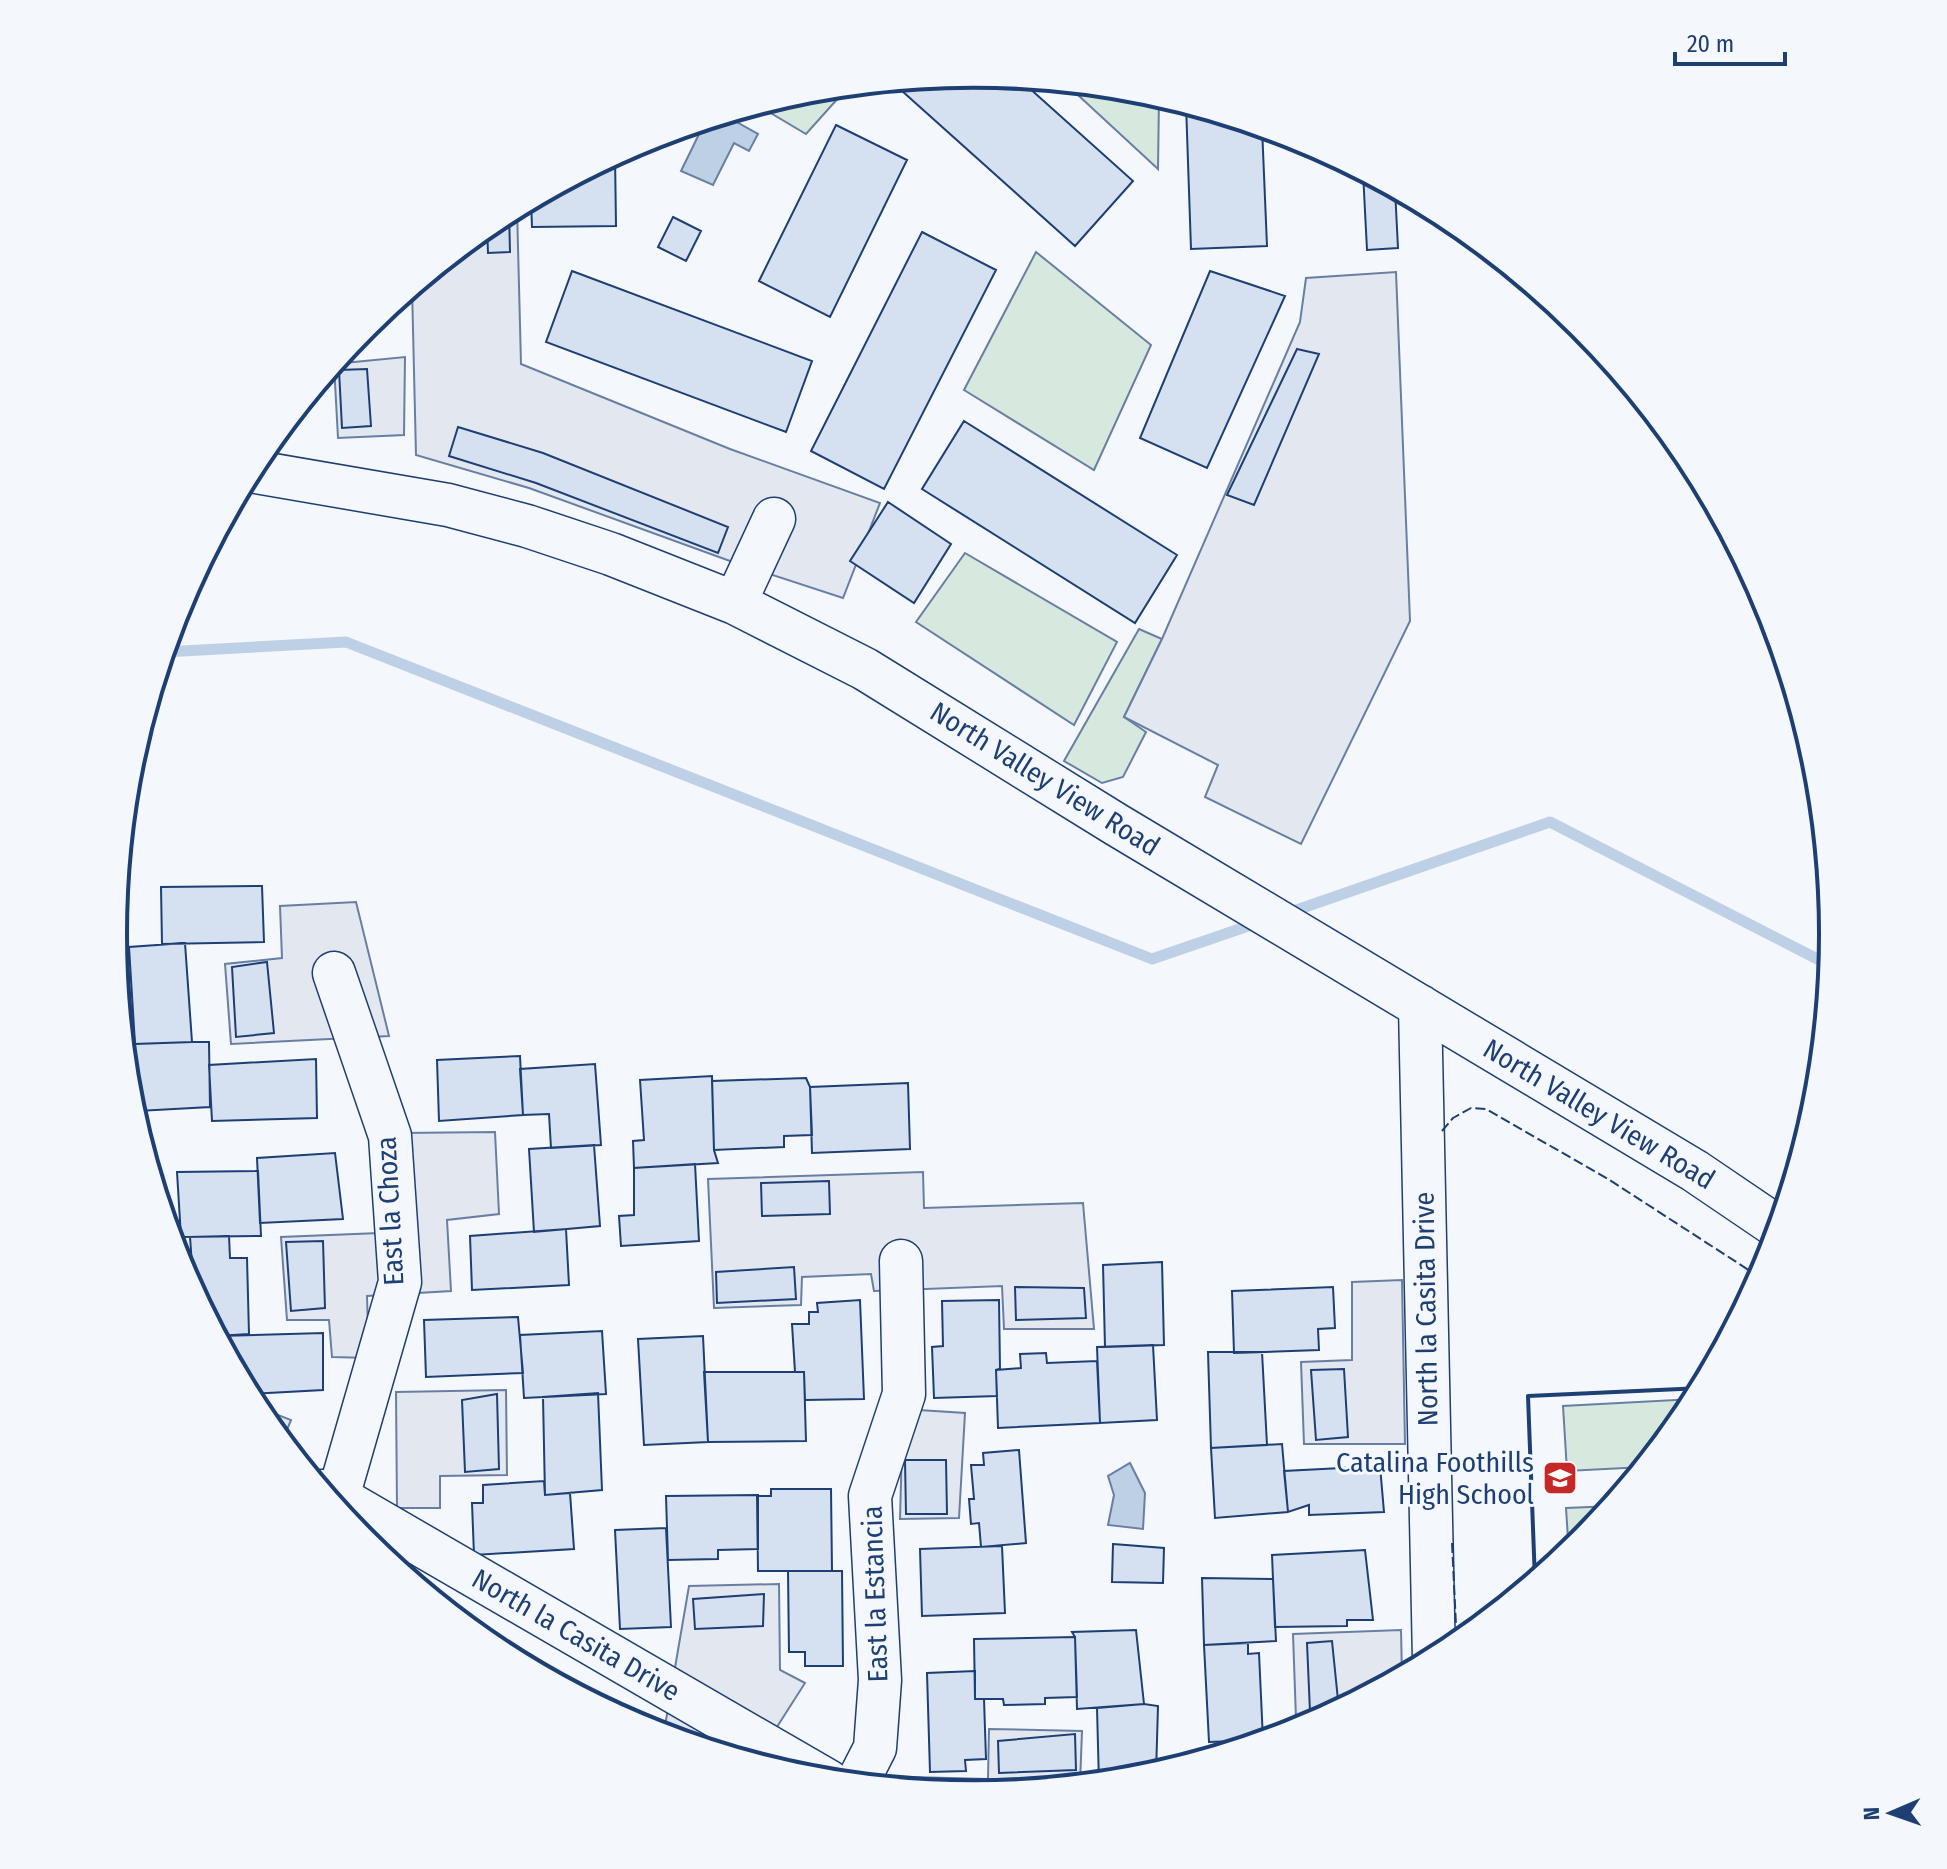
<svg xmlns="http://www.w3.org/2000/svg" width="1947" height="1869" font-family="'Fira Sans Condensed',sans-serif">
  <style>
    .green { fill: #d7e8df; stroke: #687fa3; stroke-width: 2 }
    .parking { fill: #e3e8f0; stroke: #687fa3; stroke-width: 2 }
    .water { fill: #bed0e5; stroke: #687fa3; stroke-width: 2 }
    .lines { fill: none; stroke-linecap: round; stroke-linejoin: round }
    .stream { stroke: #bed0e5; stroke-width: 11 }
    .building { fill: #d5e0f0; stroke: #1d3f73; stroke-width: 2 }
    .minor-casing { stroke: #1d3f73; stroke-width: 45 }
    .minor { stroke: #f4f7fb; stroke-width: 42 }
    .fence { stroke: #1d3f73; stroke-width: 2; stroke-dasharray: 10 4; stroke-linecap: butt }
    .wall { stroke: #1d3f73; stroke-width: 4 }
    .labels { text-anchor: middle; dominant-baseline: central; stroke-width: 6; stroke-linejoin: round; paint-order: stroke }
    .street-label { font-size: 28px; fill: #1d3f73; stroke: #f4f7fb }
    .poi-label { font-size: 28px; fill: #1d3f73; stroke: #f4f7fb; text-anchor: end }
    .rim { fill: none; stroke: #1d3f73; stroke-width: 4 }
  </style>
  <rect width="100%" height="100%" fill="#f4f7fb"/>
  <path class="green" d="M1065,83L1142,91L1159,96L1158,169Z
    M849,86L806,134L757,105L806,90Z
    M1036,252L1151,345L1094,470L964,390Z
    M965,553L1117,642L1074,725L916,622Z
    M1139,629L1162,639L1124,717L1146,732L1123,777L1102,783L1064,761Z
    M1694,1399L1689,1413L1644,1467L1567,1471L1563,1406Z
    M1613,1506L1582,1543L1569,1554L1566,1508Z"/>
  <path class="parking" d="M517,208L521,364L730,449L880,503L843,598L730,561L529,488L416,455L412,287L496,219Z
    M1396,272L1410,621L1301,844L1205,797L1218,765L1124,717L1162,639L1300,322L1306,278Z
    M405,357L404,435L338,438L334,364Z
    M356,902L389,1036L231,1044L225,964L282,958L280,906Z
    M495,1132L499,1214L447,1220L451,1291L367,1296L369,1358L332,1357L329,1320H287L281,1237L404,1232L401,1133Z
    M923,1172L924,1208L1083,1203L1094,1329H1004L1002,1286L874,1291L871,1274L802,1277L801,1305L714,1308L708,1179Z
    M1402,1280L1405,1444H1304L1301,1362L1352,1360V1282Z
    M506,1390L507,1475L440,1476V1508H397L396,1392Z
    M903,1409L965,1413L959,1518L900,1519Z
    M265,1410L291,1420L282,1442L262,1417Z
    M779,1584L780,1670L805,1683L754,1763L725,1754L665,1726L689,1586Z
    M1401,1630L1402,1676L1324,1718L1296,1719L1293,1634Z
    M989,1729L1082,1731L1080,1784L973,1795L912,1789V1777L988,1779Z"/>
  <path class="water" d="M724,115L758,134L749,151L734,143L713,185L681,171L702,128L696,124Z
    M1130,1463L1145,1493L1143,1529L1108,1525L1114,1495L1108,1476Z"/>
  <g class="lines">
    <path class="stream" d="M164,652L346,642L1152,959L1257,923
      M1285,914L1550,822L1831,966"/>
  </g>
  <path class="building" d="M974,74L1018,78L1133,181L1075,246L892,82Z
    M1186,104L1262,127L1267,246L1191,249Z
    M836,125L907,160L830,317L759,281Z
    M615,155L616,226L532,227L531,200Z
    M1363,172L1395,189L1398,248L1367,250Z
    M509,212L510,252L488,253L487,226Z
    M673,217L701,231L686,261L658,247Z
    M922,232L996,270L884,489L811,451Z
    M572,271L812,361L786,432L546,342Z
    M1210,271L1285,296L1207,468L1140,438Z
    M1297,349L1319,354L1254,505L1227,495Z
    M367,369L371,426L342,428L339,370Z
    M964,421L1177,555L1135,623L922,489Z
    M458,427L543,453L728,527L718,553L536,483L449,456Z
    M888,502L951,544L914,603L850,561Z
    M262,886L264,942L162,944L161,887Z
    M185,943L192,1042L135,1044L129,947Z
    M267,962L274,1033L236,1037L232,967Z
    M192,1042H209L210,1107L138,1111L135,1044Z
    M520,1056L523,1115L439,1121L437,1060Z
    M316,1059L317,1118L212,1121L209,1065Z
    M595,1064L601,1145L551,1148L549,1114L523,1115L520,1069Z
    M712,1076L714,1150L718,1163L634,1168L633,1141L644,1140L640,1080Z
    M806,1078L810,1087L812,1135L784,1136V1147L714,1150L712,1081Z
    M908,1083L910,1149L812,1153L810,1087Z
    M594,1145L600,1226L534,1232L529,1149Z
    M335,1153L343,1219L260,1223L257,1158Z
    M695,1164L699,1241L621,1246L619,1216L634,1215V1168Z
    M258,1171L261,1236L181,1237L177,1172Z
    M829,1181L830,1214L762,1216L761,1183Z
    M566,1229L569,1285L472,1290L470,1236Z
    M229,1236L230,1258H247L249,1334L217,1336L194,1293L190,1237Z
    M323,1241L325,1308L291,1311L286,1242Z
    M1162,1262L1164,1345L1105,1347L1103,1265Z
    M794,1267L796,1299L717,1303L716,1272Z
    M1015,1287L1084,1288L1086,1318L1016,1320Z
    M1333,1287L1335,1328L1318,1329L1319,1350L1234,1353L1232,1291Z
    M860,1300L864,1399L805,1400L804,1372H795L792,1324H809V1312H818L817,1303Z
    M999,1300L1000,1369L996,1370L997,1396L934,1398L932,1347L943,1346L942,1301Z
    M518,1317L523,1373L426,1377L424,1320Z
    M602,1331L606,1394L524,1398L520,1335Z
    M323,1333V1390L248,1394L218,1336Z
    M703,1336L708,1442L644,1445L638,1339Z
    M1153,1345L1157,1420L1100,1423L1097,1347Z
    M1208,1352H1262L1267,1445L1211,1448Z
    M1046,1353L1047,1363L1097,1361L1100,1423L998,1428L996,1370L1021,1368L1020,1354Z
    M1344,1369L1348,1437L1316,1440L1311,1370Z
    M704,1372H804L806,1441L708,1442Z
    M598,1393L602,1490L545,1495L543,1397Z
    M497,1394L499,1469L465,1472L462,1400Z
    M1282,1444L1288,1512L1215,1518L1211,1448Z
    M1019,1450L1026,1543L981,1547L979,1523L971,1524L969,1499H974L971,1465H984L983,1453Z
    M905,1460H946L947,1514H906Z
    M1380,1466L1384,1512L1309,1515V1505L1288,1512L1284,1471Z
    M544,1481L545,1495L570,1493L574,1549L474,1555L472,1503H483V1485Z
    M771,1489H831L832,1571H758L757,1496H771Z
    M758,1495V1549L718,1550V1559L668,1560L666,1496Z
    M666,1528L671,1627L620,1629L615,1530Z
    M1113,1544L1164,1548L1163,1583L1112,1582Z
    M1002,1546L1005,1613L922,1616L920,1549Z
    M1365,1550L1373,1620H1347V1626L1275,1627L1272,1555Z
    M788,1571H842L843,1666H805V1652H789Z
    M1202,1578L1273,1579L1276,1641L1204,1645Z
    M764,1594L763,1626L695,1629L693,1599Z
    M1136,1630L1144,1704L1077,1709L1075,1637L1072,1632Z
    M1075,1637L1077,1697L1045,1698V1704L1004,1705L1003,1699H975L974,1639Z
    M1332,1641L1339,1710L1334,1713L1310,1712L1307,1643Z
    M1248,1643V1654L1259,1653L1263,1740L1209,1742L1204,1645Z
    M975,1671V1699H984L986,1759L965,1760L966,1771L930,1772L927,1673Z
    M1144,1704L1158,1706L1156,1774L1141,1779L1099,1783L1097,1708Z
    M1075,1734L1076,1770L999,1773L998,1741Z
    M1263,1735H1286L1239,1749L1238,1741L1263,1740Z"/>
  <g class="lines">
    <g class="minor-casing">
      <path id="minor" d="M250,471L448,505L527,526L611,554L735,603L865,669L1117,825L1695,1171L1779,1228
        M735,603L774,519
        M334,973L390,1136L400,1282L338,1497
        M1420,1006L1434,1660
        M322,1491L338,1497L828,1781
        M857,1783L875,1748L880,1680L870,1496L904,1394L901,1261"/>
    </g>
    <use href="#minor" class="minor"/>
    <path class="fence" d="M1442,1131L1453,1118L1471,1108L1486,1109L1608,1179L1761,1278
      M1452,1543L1457,1646"/>
    <path class="wall" d="M1535,1581L1528,1396L1702,1388"/>
  </g>
  <defs>
    <g id="school-square" transform="scale(1.8)"><rect x="-9" y="-9" width="18" height="18" rx="4" fill="#c62828" stroke="#f4f7fb"/><path d="M0-5L7-2L0 1L-7-2ZM-4 1L0 2.5L4 1V4Q0 6-4 4Z" fill="#fff"/></g>
  </defs>
  <g fill-rule="evenodd">
    <use href="#school-square" x="1560" y="1478"/>
  </g>
  <g class="labels">
    <g class="street-label">
      <text transform="translate(1045 779) rotate(32)">North Valley View Road</text>
      <text transform="translate(1599 1114) rotate(31)">North Valley View Road</text>
      <text transform="translate(390 1211) rotate(-93)">East la Choza</text>
      <text transform="translate(1426 1309) rotate(-91)">North la Casita Drive</text>
      <text transform="translate(875 1594) rotate(-92)">East la Estancia</text>
      <text transform="translate(576 1635) rotate(30)">North la Casita Drive</text>
    </g>
    <g class="poi-label">
      <text x="1534" y="1462">Catalina Foothills<tspan x="1534" dy="32">High School</tspan></text>
    </g>
  </g>
  <path d="M0 0H1947V1869H0ZM127 934a846 846 0 1 1 1692 0a846 846 0 1 1-1692 0Z" fill="#f4f7fb" fill-rule="evenodd"/>
  <path class="rim" d="M127 934a846 846 0 1 1 1692 0a846 846 0 1 1-1692 0Z"/>
  <g transform="translate(1891 1813) rotate(268)" stroke="#f4f7fb" stroke-width="6" paint-order="stroke">
  <path d="M0-6L14 30L0 20L-14 30Z" fill="#1d3f73"/>
  <text y="-12" font-size="22" font-weight="bold" text-anchor="middle" fill="#1d3f73">N</text>
  </g>
  <path d="M1675 52v12h110v-12" fill="none" stroke="#1d3f73" stroke-width="4"/>
  <text x="1687" y="52" font-size="24" fill="#1d3f73" stroke="#f4f7fb" stroke-width="6" paint-order="stroke">20 m</text>
</svg>
